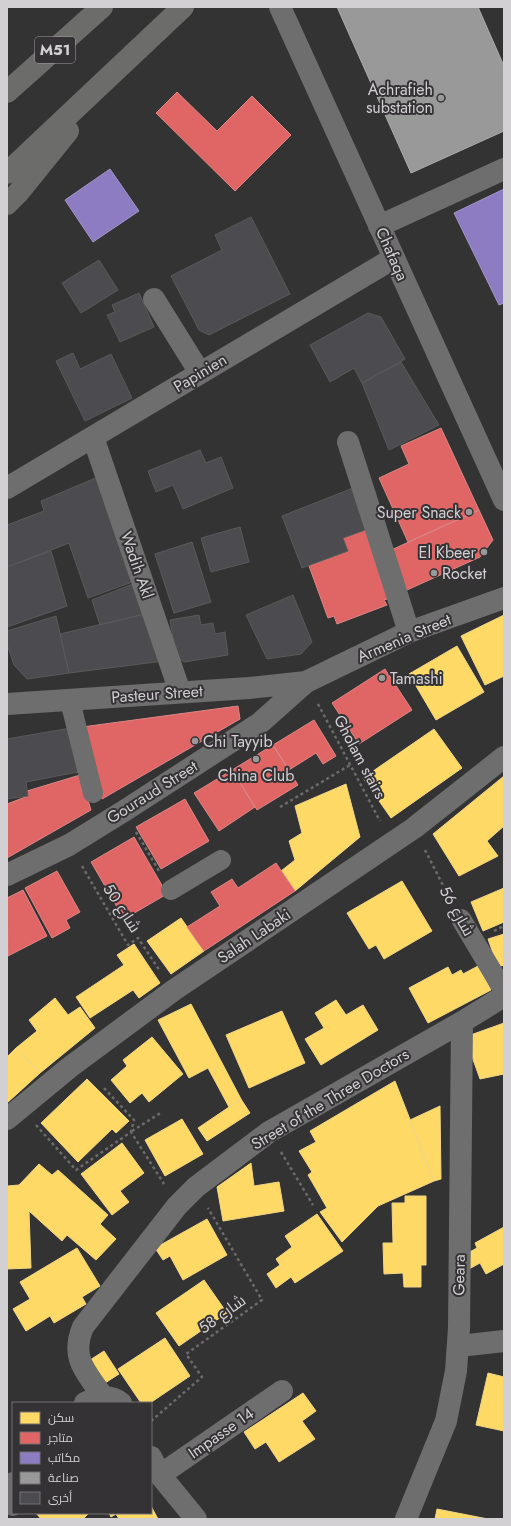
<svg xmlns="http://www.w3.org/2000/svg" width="511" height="1526" font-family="Jost,Cairo,sans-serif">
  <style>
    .homes { fill: #ffd966; stroke: #f2d686 }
    .shops { fill: #e06666; stroke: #dc8686 }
    .offices { fill: #8e7cc3; stroke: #a295c8 }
    .industry { fill: #999; stroke: #aaa }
    .building { fill: #4b4b50; stroke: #5a5a5a }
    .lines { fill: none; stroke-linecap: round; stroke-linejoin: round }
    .path { stroke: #6c6b6b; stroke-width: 2.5; stroke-dasharray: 3 3; stroke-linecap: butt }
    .pedestrian { stroke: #6e6e6e; stroke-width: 20 }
    .minor { stroke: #6e6e6e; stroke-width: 22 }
    .tertiary { stroke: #6e6e6e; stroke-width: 22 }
    .motorway { stroke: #6c6c6b; stroke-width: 22 }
    .poi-dot { fill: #9a999a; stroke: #343234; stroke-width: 1.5 }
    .labels { text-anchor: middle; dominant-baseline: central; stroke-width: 4; stroke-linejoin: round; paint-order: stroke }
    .shield { fill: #343234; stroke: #a3a1a3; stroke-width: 1 }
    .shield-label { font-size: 15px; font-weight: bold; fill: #d2d0d2 }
    .poi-label { font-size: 16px; fill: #d2d0d2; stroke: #343234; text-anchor: end }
    .street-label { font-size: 16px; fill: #d2d0d2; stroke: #343234 }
  </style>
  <rect width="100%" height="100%" fill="#333"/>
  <path class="homes" d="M504,615V676L485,685L461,636Z
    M457,646L484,692L436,720L409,674Z
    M434,729L462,768L391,818L363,778Z
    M504,776V826L487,841L498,856L459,876L433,834Z
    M346,784L360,837L295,891L281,871L295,860L289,841L302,833L295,806Z
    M402,881L432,931L384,959L376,945L369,949L347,913Z
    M504,888V922L483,931L471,902Z
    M181,918L204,951L171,974L147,941Z
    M504,934V965L498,967L488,939Z
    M134,944L160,983L139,998L133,990L90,1018L76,997L124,965L117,955Z
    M478,966L491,990L428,1023L409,988L448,967L452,975L461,970L463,974Z
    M55,998L68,1015L80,1007L95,1028L40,1073L16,1048L37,1031L29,1020Z
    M336,1000L346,1015L363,1005L378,1030L321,1065L305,1039L324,1028L315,1013Z
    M191,1004L241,1099L229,1107L208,1068L189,1078L158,1020Z
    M282,1011L305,1063L249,1088L226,1035Z
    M504,1023V1074L480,1079L465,1037Z
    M152,1037L183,1074L149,1102L142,1093L130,1103L111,1080L127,1066L123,1060Z
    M16,1048L40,1073L7,1103V1057Z
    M87,1079L129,1121L116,1133L112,1129L78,1162L41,1123Z
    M395,1081L434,1181L378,1206L342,1242L320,1212L327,1208L308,1175L312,1172L299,1151L316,1142L310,1131Z
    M241,1099L250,1113L207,1141L198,1128Z
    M440,1106L441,1179L434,1181L410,1120Z
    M182,1119L203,1154L165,1176L145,1140Z
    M122,1143L144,1173L120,1191L129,1202L112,1215L81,1174Z
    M251,1163L254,1186L279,1182L284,1211L223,1221L217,1187Z
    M39,1164L52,1175L58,1170L108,1215L100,1224L116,1239L96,1260L67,1235L62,1241L29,1211L31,1268L7,1269V1186L19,1185Z
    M405,1196H426V1265H421V1287H404L403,1273L384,1274L383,1243H393L392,1203H405Z
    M317,1214L343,1251L295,1283L291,1277L276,1288L267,1274L280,1265L276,1259L292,1247L285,1236Z
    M207,1219L227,1255L183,1280L170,1256L163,1260L155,1248Z
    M504,1227V1264L486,1274L480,1263L469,1269L462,1256L477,1248L475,1243Z
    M77,1248L100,1286L82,1297L86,1304L54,1323L50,1316L26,1331L13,1309L30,1299L20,1282Z
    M204,1280L227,1313L179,1346L156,1313Z
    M165,1338L190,1376L150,1403H141L118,1369Z
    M104,1351L119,1374L105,1383L90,1360Z
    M488,1373L504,1377V1431L476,1425Z
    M303,1393L316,1411L302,1421L315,1439L279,1462L266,1442L255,1449L244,1432Z
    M151,1506L158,1519H119L116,1514L111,1517L109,1513H151Z
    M437,1509L488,1519H435Z
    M36,1513H89L83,1519H41Z"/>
  <path class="shops" d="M177,92L217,131L252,96L291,135L235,191L156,113Z
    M441,428L479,510L408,542L379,478L409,464L401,446Z
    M479,510L493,540L480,557L407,590L389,551Z
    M368,529L393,597L384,600L387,605L337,624L334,616L328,618L309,566L348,551L343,538Z
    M385,669L412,710L359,744L332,703Z
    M238,706L240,719L102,799L82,727Z
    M314,720L336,756L323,764L316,753L289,770L273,745Z
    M273,745L298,785L257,810L232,770Z
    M232,770L255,807L219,831L194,793Z
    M80,775L91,810L7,858V804L28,796L27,791Z
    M185,799L209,841L161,869L136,827Z
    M134,837L167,894L124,919L91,862Z
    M276,863L295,891L204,951L187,927L220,906L211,892L232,879L238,888Z
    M57,871L80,912L66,920L70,928L52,938L25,888Z
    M23,890L47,936L8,956L7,898Z"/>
  <path class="offices" d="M110,169L139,211L93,242L65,200Z
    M504,189V303L499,305L454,213Z"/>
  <path class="industry" d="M337,7H478L504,66V131L411,173Z"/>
  <path class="building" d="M251,217L290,294L209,335L199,330L171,276L222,250L215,235Z
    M99,260L118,290L81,313L62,283Z
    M139,293L154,327L120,342L107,315L115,312L112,305Z
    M368,313L381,317L405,359L362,383L354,368L330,382L310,345Z
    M73,353L80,369L111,354L132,398L85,421L56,361Z
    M401,362L439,425L389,450L362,383Z
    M200,450L206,463L221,457L233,488L183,509L173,485L156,492L148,471Z
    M98,477L135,581L88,598L69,543L7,567V525L44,511L41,501Z
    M353,488L368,529L343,538L348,551L302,568L282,516Z
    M240,527L249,562L211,572L201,538Z
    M192,542L211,602L174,613L155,554Z
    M51,551L67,606L7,627V567Z
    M138,582L149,613L100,625L92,600Z
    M293,595L312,642L301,654L267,659L246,615Z
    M149,613L164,661L69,673L60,634Z
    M199,615L201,625L213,623L215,634L225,632L228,655L184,662L176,656L170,620Z
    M56,616L69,673L27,679L14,665L7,644V631Z
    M71,728L78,772L26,782L28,796L7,799V739Z"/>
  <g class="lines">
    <path class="path" d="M318,704L380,821
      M280,807L350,765
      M136,832L159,871
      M425,850L450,899
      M82,866L128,945L138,938L160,971
      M494,931L504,926
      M104,1088L134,1120L131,1132
      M36,1125L76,1170L131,1132L164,1184
      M132,1131L162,1112
      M281,1152L313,1205
      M151,1421L202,1377L186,1354L262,1300L208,1208"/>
    <path class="pedestrian" d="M70,701L93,793
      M171,890L221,860
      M461,919L504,991
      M7,1499L13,1506"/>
    <path class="minor" d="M379,226L504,169
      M154,299L200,373
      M93,437L180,692
      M348,442L409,632
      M7,488L394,258
      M459,1346L504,1341
      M103,1397C86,1371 70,1359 83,1327L177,1206L196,1187L269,1132L462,1022L504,996
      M85,1403C96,1397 110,1394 121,1403
      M151,1457L160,1475L196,1519
      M160,1475L282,1391
      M7,1487L13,1483
      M406,1519L446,1421L456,1371L459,1328L462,1022"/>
    <path class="tertiary" d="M280,7L504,500
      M7,704L249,688L306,682
      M7,875L69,845L124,811L260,723L306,682L409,632L504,598
      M7,1119L70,1067L174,990L414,828L504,757"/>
    <path class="motorway" d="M7,92L102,7
      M7,173L183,7
      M7,204L18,193L68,131"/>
  </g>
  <g class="poi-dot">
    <circle cx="441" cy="98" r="4"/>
    <circle cx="469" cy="512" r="4"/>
    <circle cx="484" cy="552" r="4"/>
    <circle cx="434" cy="573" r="4"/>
    <circle cx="382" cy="678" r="4"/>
    <circle cx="195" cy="741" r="4"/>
    <circle cx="256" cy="759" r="4"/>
  </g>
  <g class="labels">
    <rect class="shield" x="35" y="37" width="40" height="26" rx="3"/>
    <g class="shield-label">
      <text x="55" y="50">M51</text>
    </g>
    <g class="poi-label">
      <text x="433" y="89">Achrafieh<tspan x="433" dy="18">substation</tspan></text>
      <text x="461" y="512">Super Snack</text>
      <text x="476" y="552">El Kbeer</text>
      <text x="442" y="573" text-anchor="start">Rocket</text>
      <text x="390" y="678" text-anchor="start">Tamashi</text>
      <text x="203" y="741" text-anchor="start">Chi Tayyib</text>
      <text x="256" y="775" text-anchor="middle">China Club</text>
    </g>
    <g class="street-label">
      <text transform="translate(392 254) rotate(66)">Chafaqa</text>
      <text transform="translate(200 373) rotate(-31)">Papinien</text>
      <text transform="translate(137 565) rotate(71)">Wadih Akl</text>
      <text transform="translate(404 638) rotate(-23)">Armenia Street</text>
      <text transform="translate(157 694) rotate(-4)">Pasteur Street</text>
      <text transform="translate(360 757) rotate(62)">Gholam stairs</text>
      <text transform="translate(152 792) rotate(-32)">Gouraud Street</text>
      <text transform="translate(122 908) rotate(57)">شارع 50</text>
      <text transform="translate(457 911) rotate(61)">شارع 56</text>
      <text transform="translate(254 936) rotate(-34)">Salah Labaki</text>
      <text transform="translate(330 1099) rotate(-31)">Street of the Three Doctors</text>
      <text transform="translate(459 1275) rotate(-89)">Geara</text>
      <text transform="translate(222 1314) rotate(-36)">شارع 58</text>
      <text transform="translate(221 1433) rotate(-35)">Impasse 14</text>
    </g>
  </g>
  <rect width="511" height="1526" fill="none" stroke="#d2d0d2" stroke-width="16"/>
  <rect x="12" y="1402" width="140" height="112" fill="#343234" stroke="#737173"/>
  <rect x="20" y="1412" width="20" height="12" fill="#ffd966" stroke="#737173"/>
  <text x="48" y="1422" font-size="12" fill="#d2d0d2">سكن</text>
  <rect x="20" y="1432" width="20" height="12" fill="#e06666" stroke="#737173"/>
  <text x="48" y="1442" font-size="12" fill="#d2d0d2">متاجر</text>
  <rect x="20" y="1452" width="20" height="12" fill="#8e7cc3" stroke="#737173"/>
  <text x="48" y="1462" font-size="12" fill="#d2d0d2">مكاتب</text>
  <rect x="20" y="1472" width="20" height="12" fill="#999999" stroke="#737173"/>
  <text x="48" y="1482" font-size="12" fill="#d2d0d2">صناعة</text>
  <rect x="20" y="1492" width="20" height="12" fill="#4b4b50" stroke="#737173"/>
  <text x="48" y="1502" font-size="12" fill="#d2d0d2">أخرى</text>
</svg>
